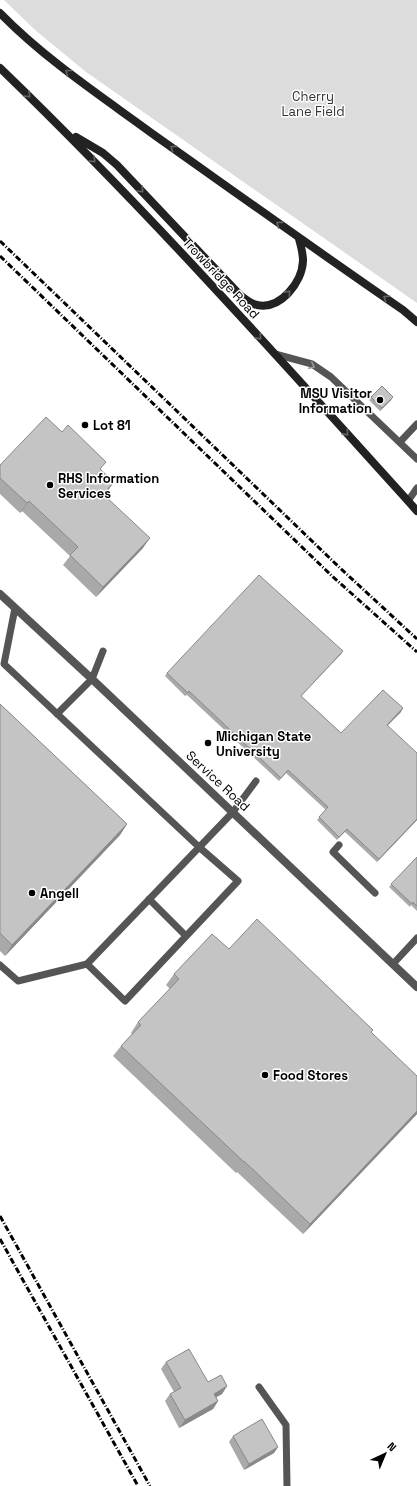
<svg xmlns="http://www.w3.org/2000/svg" width="417" height="1486" font-family="'Space Grotesk',sans-serif">
  <style>
    .green { fill: #dcdcdc }
    .lines { fill: none; stroke-linecap: round; stroke-linejoin: round }
    .lane { stroke: #555; stroke-width: 7 }
    .street { stroke: #555; stroke-width: 8 }
    .secondary { stroke: #222; stroke-width: 8 }
    .rail { stroke: #000; stroke-width: 3; stroke-dasharray: 6 2 1 2; stroke-linecap: butt }
    .wall { fill: #a9a9a9 }
    .shaded-wall { fill: #898989 }
    .building { fill: #c4c4c4; stroke: #898989 }
    .oneway { stroke: #646464 }
    .oneway2 { stroke: #999 }
    .poi-dot { fill: #000; stroke: #fff; stroke-width: 1.5 }
    .labels { text-anchor: middle; dominant-baseline: central; stroke-width: 3; stroke-linejoin: round; paint-order: stroke }
    .park-label { font-size: 13px; fill: #333; stroke: #fff }
    .street-label { font-size: 13px; fill: #000; stroke: #fff }
    .poi-label { font-size: 13px; font-weight: bold; fill: #000; stroke: #fff; text-anchor: start }
  </style>
  <rect width="100%" height="100%" fill="#fff"/>
  <path class="green" d="M4,0H417V303L86,72L34,29Z"/>
  <g class="lines">
    <path class="lane" d="M275,354L312,364L331,377L417,459
      M400,442L417,424
      M408,501L417,488
      M15,608L4,664L199,847L238,881L125,1001L87,964
      M57,714L92,679L103,651
      M339,845L333,852L375,893
      M149,899L186,936
      M393,964L417,938
      M0,965L18,981L87,964L233,812L256,781
      M259,1387L286,1425L287,1486"/>
    <path class="street" d="M0,594L92,679L417,987"/>
    <path class="secondary" d="M0,13C47,61 104,98 157,137C239,195 320,253 403,310L417,322
      M0,68C146,209 281,360 417,511
      M76,137L103,153L117,165L240,295C245,299 251,304 257,305C280,310 302,283 303,261C303,254 301,246 299,239"/>
    <path class="rail" d="M0,241L339,567L417,639
      M0,256L332,576L417,652
      M0,1216L150,1486
      M0,1239L138,1486"/>
  </g>
  <path class="wall" d="M371,397H393L391,400L380,411L369,400Z
    M0,465L101,470L107,492L105,495L143,548L96,597L63,565L70,556L22,511L20,513L0,494Z
    M341,654L301,696L341,733L401,712L388,725L417,820L377,862L345,832L337,840L317,820L326,810L286,773L279,781L187,695L185,696L165,676L167,673Z
    M0,704L127,824L120,835L5,956L0,951Z
    M417,857V911L411,905L410,907L389,887Z
    M229,949L371,1033L417,1076V1114L303,1234L237,1172L236,1173L113,1056L121,1046L132,1034L131,1033L138,1022L170,989L166,985L174,974Z
    M166,1362L208,1382L227,1386L222,1394L216,1397L218,1401L213,1409L179,1428L165,1401L170,1394L174,1392L161,1369Z
    M233,1436L278,1447L274,1453L244,1470L229,1442Z"/>
  <path class="shaded-wall" d="M393,397L391,400L380,411L382,408Z
    M114,482L107,492L96,504L103,494Z
    M29,501L22,511L20,513L27,503Z
    M150,538L143,548L96,597L103,587Z
    M343,651L341,654L298,699L301,696Z
    M403,708L401,712L385,728L387,725Z
    M417,819V820L377,862L379,859Z
    M127,824L120,835L5,956L12,945Z
    M417,1111V1114L303,1234L310,1224Z
    M227,1386L222,1394L208,1402L214,1394Z
    M218,1401L213,1409L179,1428L185,1420Z
    M278,1447L274,1453L244,1470L249,1464Z"/>
  <path class="building" d="M382,386L393,397L382,408L371,397Z
    M46,417L62,432L68,425L106,462L100,469L114,482L103,494L150,538L103,587L70,555L78,547L29,501L27,503L0,478V465Z
    M259,575L343,651L301,696L341,733L383,690L403,708L387,725L417,753V819L379,859L347,829L339,837L319,817L328,807L288,770L281,778L189,691L188,693L167,673Z
    M0,704L127,824L12,945L0,933Z
    M417,857V906L413,902L412,904L391,884Z
    M257,919L373,1030L371,1032L417,1076V1111L310,1224L244,1161V1162L121,1046L141,1025L138,1022L179,979L174,974L212,934L229,949Z
    M189,1349L208,1382L221,1375L227,1386L214,1394L218,1401L185,1420L170,1394L181,1388L166,1362Z
    M262,1419L278,1447L249,1464L233,1436Z"/>
  <defs><path id="oneway-chevron" d="M-2-3.5L2.5 0L-2 3.5" fill="none" stroke-width="1.6" stroke-linecap="round" stroke-linejoin="round"/></defs>
  <g class="oneway">
    <use href="#oneway-chevron" transform="translate(68 72) rotate(-142)"/>
    <use href="#oneway-chevron" transform="translate(28 95) rotate(44)"/>
    <use href="#oneway-chevron" transform="translate(173 148) rotate(-144)"/>
    <use href="#oneway-chevron" transform="translate(93 160) rotate(46)"/>
    <use href="#oneway-chevron" transform="translate(141 190) rotate(47)"/>
    <use href="#oneway-chevron" transform="translate(279 224) rotate(-144)"/>
    <use href="#oneway-chevron" transform="translate(288 293) rotate(-49)"/>
    <use href="#oneway-chevron" transform="translate(386 298) rotate(-146)"/>
    <use href="#oneway-chevron" transform="translate(259 337) rotate(48)"/>
    <use href="#oneway-chevron" transform="translate(346 433) rotate(48)"/>
  </g>
  <use class="oneway2" href="#oneway-chevron" transform="translate(312 366) rotate(25)"/>
  <g class="poi-dot">
    <circle cx="380" cy="400" r="4"/>
    <circle cx="85" cy="425" r="4"/>
    <circle cx="50" cy="485" r="4"/>
    <circle cx="208" cy="743" r="4"/>
    <circle cx="32" cy="893" r="4"/>
    <circle cx="265" cy="1075" r="4"/>
  </g>
  <g class="labels">
    <g class="park-label">
      <text x="313" y="96">Cherry<tspan x="313" dy="15">Lane Field</tspan></text>
    </g>
    <g class="street-label">
      <text transform="translate(221 278) rotate(47)">Trowbridge Road</text>
      <text transform="translate(218 781) rotate(43)">Service Road</text>
    </g>
    <g class="poi-label">
      <text x="372" y="393" text-anchor="end">MSU Visitor<tspan x="372" dy="15">Information</tspan></text>
      <text x="93" y="425">Lot 81</text>
      <text x="58" y="478">RHS Information<tspan x="58" dy="15">Services</tspan></text>
      <text x="216" y="736">Michigan State<tspan x="216" dy="15">University</tspan></text>
      <text x="40" y="893">Angell</text>
      <text x="273" y="1075">Food Stores</text>
    </g>
  </g>
  <g transform="translate(385 1454) rotate(44)" stroke="#ffffff" stroke-width="3" paint-order="stroke">
  <path d="M0-3L7 15L0 10L-7 15Z" fill="#000000"/>
  <text y="-6" font-size="11" font-weight="bold" text-anchor="middle" fill="#000000">N</text>
  </g>
</svg>
